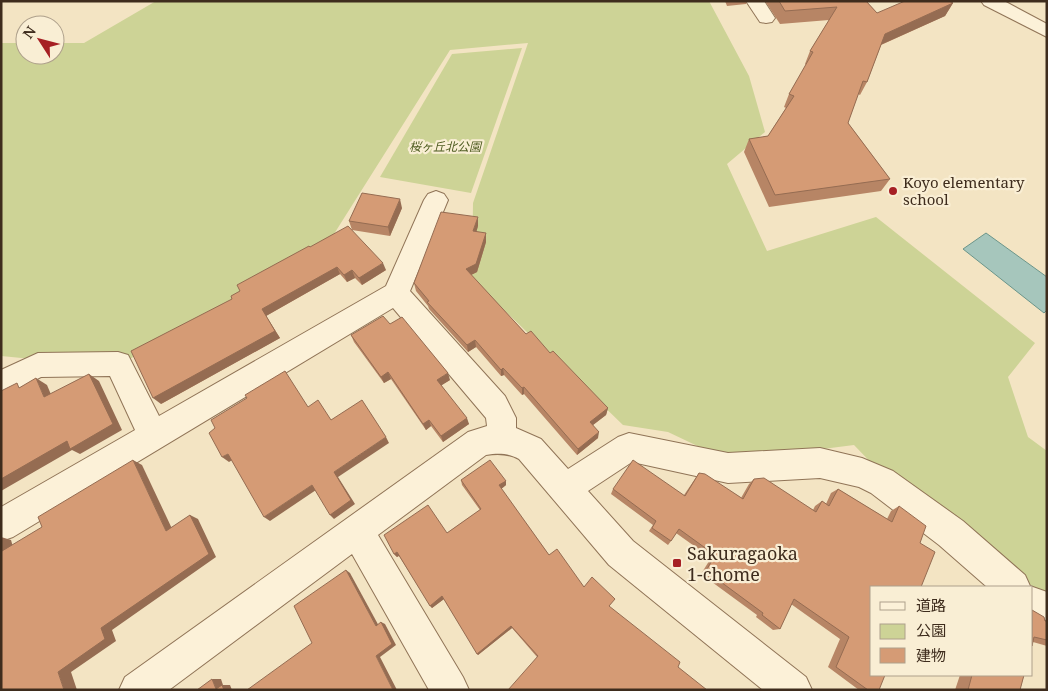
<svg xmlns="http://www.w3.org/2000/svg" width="1048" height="691" font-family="'Noto Serif','Noto Sans JP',serif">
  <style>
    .green { fill: #cdd396 }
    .water { fill: #a6c6bc; stroke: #6b958a }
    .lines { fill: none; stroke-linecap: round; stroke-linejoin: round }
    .minor-casing { stroke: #907457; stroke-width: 2 }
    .minor { fill: #fcf1d8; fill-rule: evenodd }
    .wall { fill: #b78565 }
    .shaded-wall { fill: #956c52 }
    .building { fill: #d59b75; stroke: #956c52 }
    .poi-dot { fill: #a62024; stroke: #f9eed4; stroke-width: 2 }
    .labels { text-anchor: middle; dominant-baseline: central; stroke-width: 4.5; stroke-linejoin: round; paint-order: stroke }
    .far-park-label { font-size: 12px; font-style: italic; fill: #4f5d21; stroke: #f9eed4 }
    .poi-label { font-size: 15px; fill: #3e2c1d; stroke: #f9eed4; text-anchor: start }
    .near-poi-label { font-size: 18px; fill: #3e2c1d; stroke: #f9eed4; text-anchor: start }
  </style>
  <rect width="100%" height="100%" fill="#f3e4c3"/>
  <g class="green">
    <path d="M156 1H709L749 76 765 132 727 164 767 251 876 217 1035 343 1008 377 1028 437 1047 451V593H1040L952 521 881 473 854 445 729 461 668 432 623 425 472 279 473 203 528 43 450 50 322 253 115 367 1 356V43H25V55H55V43H84Z"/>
    <path d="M522 48 471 193 380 177 452 54Z"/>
  </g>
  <path class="water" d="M986 233 1047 277V310L1044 313 963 249Z"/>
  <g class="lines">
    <g class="minor-casing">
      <g id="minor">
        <path d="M746 1H764L775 18 772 22 766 23 760 22Z"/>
        <path d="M981 1H1004L1047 24V37L984 5Z"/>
        <path d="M436 191 444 194 448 200 410 291 505 396 516 418V428L541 439 568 469 618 437 629 433 728 453 820 448 862 458 893 471 963 521 1025 575 1030 586 1047 592V627L1032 621V587H987L939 545 871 493 859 487 820 478 728 483 632 462 588 491 633 541 806 677 812 690H763L609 565 519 459C508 453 498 453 486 455L378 535 463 677 469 690H429L352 554 169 690H119L125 677 468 432 487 426 486 418 393 308 13 537 1 541V507L135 430 110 376 41 377 1 397V370L38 353 118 352 128 355 159 416 386 286 424 200 428 194Z"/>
      </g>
    </g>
    <use href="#minor" class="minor"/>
  </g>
  <g class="wall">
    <path d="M725 1H747L746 4 727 6Z"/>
    <path d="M765 1H866L877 13 953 3 945 16 881 45 867 82 860 95 858 94 848 123 890 179 881 191 769 207 744 152 749 139 768 136 786 108 784 107 789 94 806 65 805 64 810 51 829 20 780 24Z"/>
    <path d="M402 208 390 236 352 230 349 221Z"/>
    <path d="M478 226 476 232 486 242 477 272 471 275 526 334 550 353 608 408 606 415 593 425 598 438 577 455 524 394 522 395 504 375 501 376 476 347 468 352 429 309 428 306 416 291 414 283Z"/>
    <path d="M310 247 386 270 362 285 355 278 347 282 340 274 266 316 280 338 161 404 232 299Z"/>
    <path d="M351 335 450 380 441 385 469 424 443 442 431 426 426 430 391 379 384 383 354 342Z"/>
    <path d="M699 473 741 498 749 484 754 479 813 510 815 506 822 501 826 504 831 493 838 489 887 519 891 511 899 506 872 587 879 690H859L828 667 840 639 791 604 780 629 773 630 756 617 757 615 701 574 711 558 676 533 671 541 668 545 649 531 653 525 611 494 613 489 684 495Z"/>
    <path d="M461 480 506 481V485L501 489 549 555 584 587 537 657 512 628 478 655 444 599 432 608 399 556 397 557 394 554 447 533 480 510 462 485Z"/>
    <path d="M1032 610 1047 621V646L1033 642Z"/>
    <path d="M960 675H1024L1020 690H955Z"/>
  </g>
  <g class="shaded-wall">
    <path d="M953 3 945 16 878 46 885 34Z"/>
    <path d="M400 199 402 208 390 236 388 227Z"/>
    <path d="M478 217V226L474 240 473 231Z"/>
    <path d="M486 233V242L477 272 467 277 466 269Z"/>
    <path d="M383 263 386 270 362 285 359 278Z"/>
    <path d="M337 267 340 274 266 316 280 338 161 404 153 398 262 309Z"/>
    <path d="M352 270 355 278 347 282 344 275Z"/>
    <path d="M475 340 476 347 468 352 467 345Z"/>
    <path d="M503 368 504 375 501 376V370Z"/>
    <path d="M388 372 391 379 384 383 381 377Z"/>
    <path d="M448 373 450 380 439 387 437 380Z"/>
    <path d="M89 374 99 381 122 430 80 454 72 450 1 491V479Z"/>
    <path d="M36 378 47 385 55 404 44 397Z"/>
    <path d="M524 387V394L522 395V388Z"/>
    <path d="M608 408 606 415 589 428 590 422Z"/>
    <path d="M467 418 469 424 443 442 441 436Z"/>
    <path d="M429 420 431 426 426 430 423 424Z"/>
    <path d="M599 432 598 438 577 455 578 449Z"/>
    <path d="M386 437 389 443 338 477 355 504 334 519 330 515 334 472Z"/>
    <path d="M228 454 234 459 229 462 222 457Z"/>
    <path d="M133 460 142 465 175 535 166 531Z"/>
    <path d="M506 481V485L500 490 499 485Z"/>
    <path d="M312 485 316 490 270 521 264 517Z"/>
    <path d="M190 515 198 519 216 557 112 630 116 641 71 672 77 690H64L58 672 101 628Z"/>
    <path d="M1 537 11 540 15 554 2 551 1 548Z"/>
    <path d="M397 552 400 555 397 557 394 554Z"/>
    <path d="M346 570 350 573 380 628 376 626Z"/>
    <path d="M442 596 444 599 432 608 430 606Z"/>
    <path d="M381 622 385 624 396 645 380 657 397 690H393L376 656Z"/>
    <path d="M511 626 512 628 478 655 477 654Z"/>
    <path d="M212 679H221L223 685H230L232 690 216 689Z"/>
  </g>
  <g class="building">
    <path d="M779 1H866L877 13 905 1H949L953 3 885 34 867 82 863 81 848 123 890 179 775 195 749 139 768 136 794 96 789 94 813 52 810 51 837 7 785 11Z"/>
    <path d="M362 193 400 199 388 227 349 221Z"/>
    <path d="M441 212 478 217 473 231 486 233 476 264 466 269 526 334 531 331 550 353 553 351 608 408 590 422 599 432 578 449 524 387 522 388 503 368 501 370 475 340 467 345 427 302 429 301 414 283Z"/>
    <path d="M348 226 383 263 359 278 352 270 344 275 337 267 262 309 275 331 153 398 131 351 232 299 231 296 240 291 237 285 309 246 310 247Z"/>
    <path d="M383 316 390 324 402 317 448 373 437 380 467 418 441 436 429 420 423 424 388 372 381 377 351 335Z"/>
    <path d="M285 371 308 407 318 400 331 420 362 400 386 437 334 472 351 500 330 515 312 485 264 517 228 454 222 457 209 433 215 428 211 420 247 398 245 395Z"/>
    <path d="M89 374 113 424 70 449 67 441 1 479V391L17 383 19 388 36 378 44 397Z"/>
    <path d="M133 460 166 531 190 515 209 554 101 628 105 639 58 672 64 690H1V548L2 551 42 527 38 517Z"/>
    <path d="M490 460 506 481 499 485 549 555 557 549 584 587 592 577 615 599 609 606 680 662 678 667 707 690H508L538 656 511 626 477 654 442 596 430 606 397 552 394 554 384 535 428 505 447 533 481 509 461 480Z"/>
    <path d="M633 460 685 496 699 473 705 474 743 499 754 479 764 478 816 512 822 501 829 506 838 489 892 522 899 506 926 526 920 543 935 552 921 587H872V675H885L879 690H868L836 667 849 637 794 599 780 629 762 615 763 613 706 571 715 555 679 529 671 541 652 528 656 521 613 489Z"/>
    <path d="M346 570 376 626 381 622 392 644 376 656 393 690H247L312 643 294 606Z"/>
    <path d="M1032 610 1044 617 1045 621H1047V640L1034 637 1032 646Z"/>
    <path d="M972 675H1024L1020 690H968Z"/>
    <path d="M212 679 216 689 222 685 224 690H197Z"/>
  </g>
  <g class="poi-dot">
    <circle cx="893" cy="191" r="5"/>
    <rect x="672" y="558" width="10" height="10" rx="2.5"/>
  </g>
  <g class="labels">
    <g class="far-park-label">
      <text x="445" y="146">桜ヶ丘北公園</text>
    </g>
    <g class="poi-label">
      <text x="903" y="182">Koyo elementary<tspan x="903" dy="17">school</tspan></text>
    </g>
    <g class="near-poi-label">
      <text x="687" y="553">Sakuragaoka<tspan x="687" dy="21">1-chome</tspan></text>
    </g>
  </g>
  <rect width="1048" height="691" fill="none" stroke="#3e2c1d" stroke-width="5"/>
  <rect x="870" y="586" width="162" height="90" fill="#f9eed4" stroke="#aea08b"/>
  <rect x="880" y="602" width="25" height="8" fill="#fcf1d8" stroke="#aea08b"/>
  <text x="916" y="611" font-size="15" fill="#3e2c1d">道路</text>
  <rect x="880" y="624" width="25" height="15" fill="#cdd396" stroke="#aea08b"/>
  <text x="916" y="636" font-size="15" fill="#3e2c1d">公園</text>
  <rect x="880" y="648" width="25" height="15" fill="#d59b75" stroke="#aea08b"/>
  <text x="916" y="661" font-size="15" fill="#3e2c1d">建物</text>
  <g transform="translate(40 40) rotate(306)"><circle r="24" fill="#f9eed4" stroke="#aea08b"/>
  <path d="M0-4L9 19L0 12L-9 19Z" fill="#a62024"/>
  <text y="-8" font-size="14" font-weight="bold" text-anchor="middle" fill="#3e2c1d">N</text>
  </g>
</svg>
